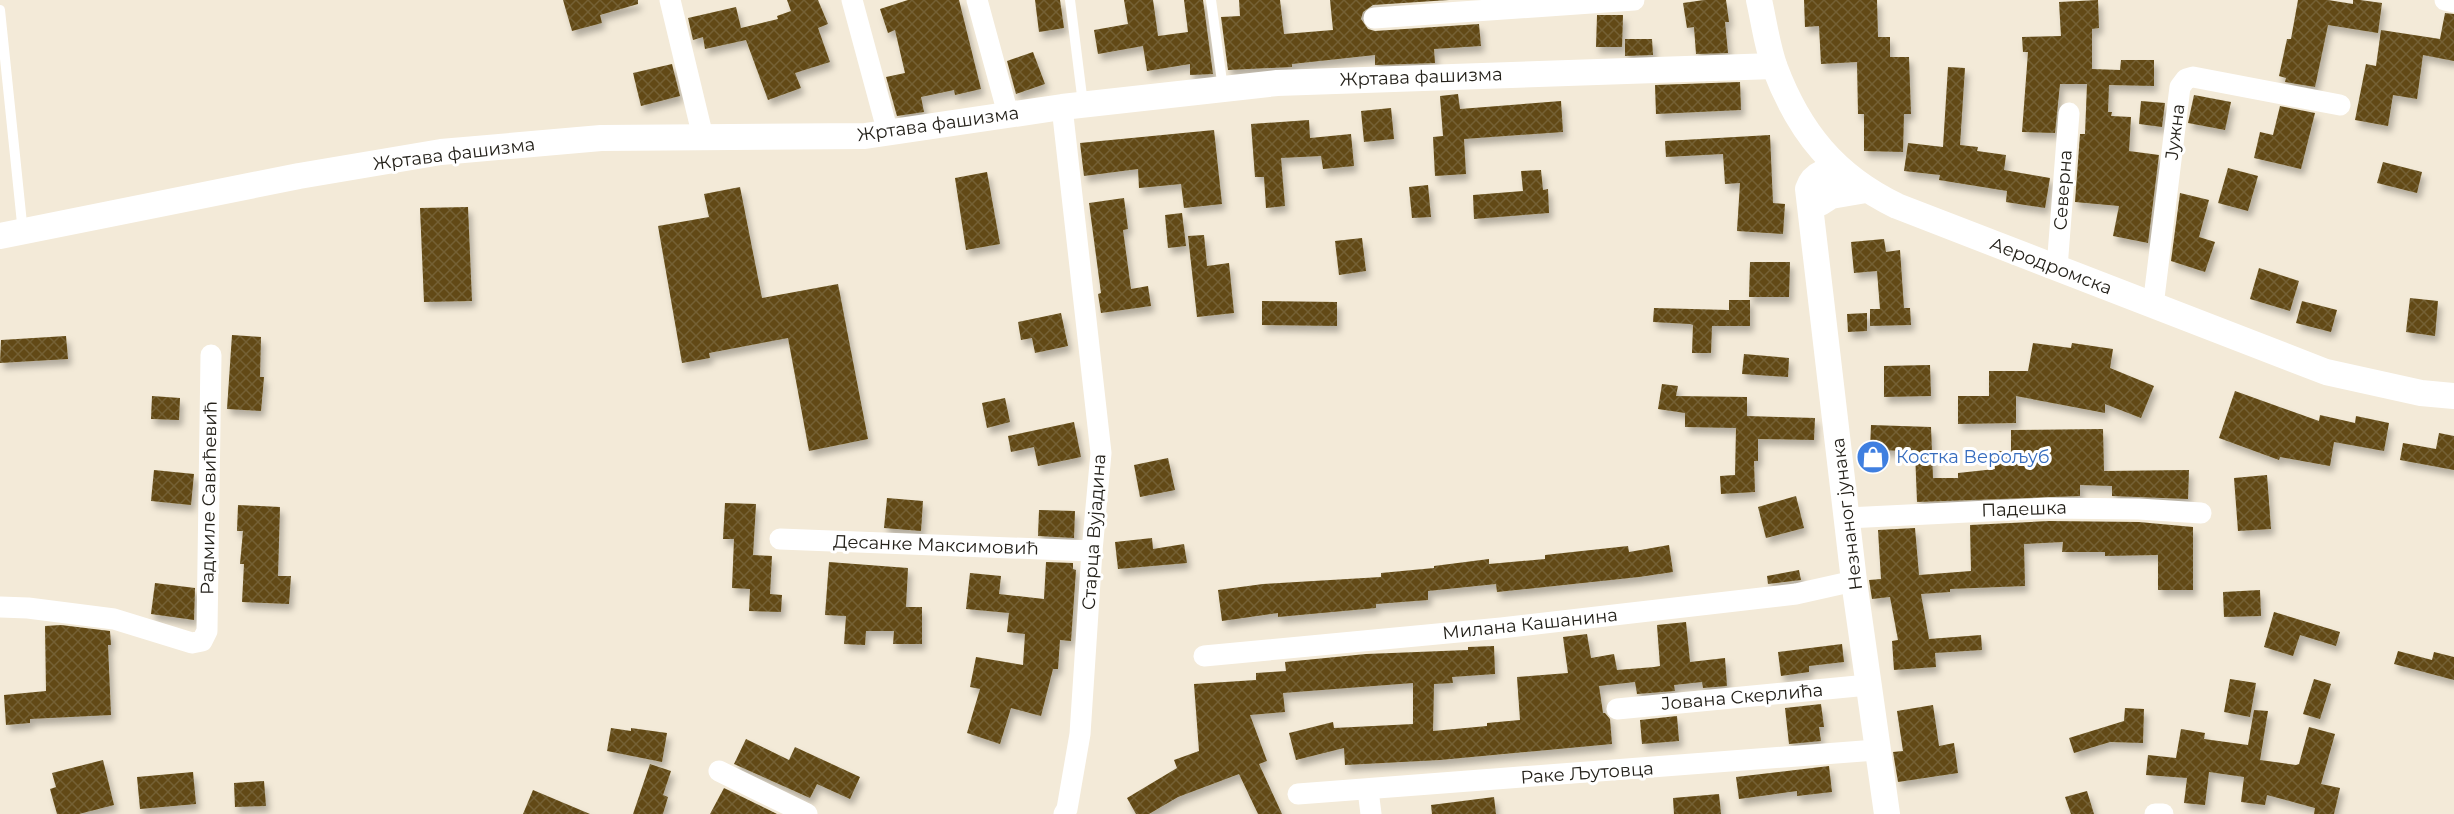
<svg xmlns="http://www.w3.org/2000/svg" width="2454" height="814" font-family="Montserrat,sans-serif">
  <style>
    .building { fill: url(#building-cross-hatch); filter: url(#shadow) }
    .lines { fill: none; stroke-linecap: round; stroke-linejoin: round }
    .service { stroke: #fff; stroke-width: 10 }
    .minor { stroke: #fff; stroke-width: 21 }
    .tertiary { stroke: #fff; stroke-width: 26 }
    .labels { text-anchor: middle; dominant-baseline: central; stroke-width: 6; stroke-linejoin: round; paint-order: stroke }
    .street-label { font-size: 18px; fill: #24211a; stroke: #fff }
    .shop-label { font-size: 18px; fill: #366cbe; stroke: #fff; text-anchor: start }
  </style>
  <defs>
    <pattern id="building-cross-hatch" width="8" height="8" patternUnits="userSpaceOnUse" patternTransform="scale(1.5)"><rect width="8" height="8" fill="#624a15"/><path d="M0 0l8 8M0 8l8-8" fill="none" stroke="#746136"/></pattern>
    <filter id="shadow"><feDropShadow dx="3.5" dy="6" stdDeviation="3" flood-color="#0004"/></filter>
  </defs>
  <rect width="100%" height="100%" fill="#f3ead8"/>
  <g class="building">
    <path d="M563 0H638V4L600 15 602 23 572 31Z"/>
    <path d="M787 0H818L828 24 818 28 830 62 795 73 801 88 768 100 746 40 705 49 703 37 693 40 688 18 736 7 741 28 778 19 777 16 791 11Z"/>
    <path d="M908 0H959L981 89 955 95 954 90 921 97 924 112 897 116 886 77 905 73 895 30 888 33 880 9Z"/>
    <path d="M1035 0H1060L1064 28 1039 32Z"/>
    <path d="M1124 0H1153L1158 36 1188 32 1184 0H1203L1213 74 1190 75V64L1147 71 1143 46 1098 54 1094 30 1128 24Z"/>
    <path d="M1239 0H1280L1284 34 1333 30 1330 0H1449L1373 5 1363 12 1361 19 1368 29 1375 31 1479 24 1481 46 1434 49 1435 63 1375 65V55L1292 64V67L1228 70 1221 17 1240 16Z"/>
    <path d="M1704 0H1726L1729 22H1725L1728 53 1696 54 1694 27 1687 28 1683 3Z"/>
    <path d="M1804 0H1877L1878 37H1890V57H1909L1911 114H1904L1903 152 1864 151V114H1858L1857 62 1821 64 1819 26 1805 27Z"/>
    <path d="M2098 0 2099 28 2092 29V69L2120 70 2121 60H2154V86L2109 85 2108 112H2112L2111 116 2131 117 2129 151 2159 155 2148 243 2113 236 2119 206 2075 202 2080 134H2085L2087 84H2060L2055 133 2022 132 2028 52H2023L2022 37 2061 36 2059 2Z"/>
    <path d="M2298 0H2328L2353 4V0H2360L2382 3 2378 33 2328 25 2315 87 2285 82 2286 78 2279 76 2287 39H2291Z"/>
    <path d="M2445 13 2454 14V61L2423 55 2417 99 2393 95 2388 126 2355 120 2366 64 2376 66 2381 30 2440 39Z"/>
    <path d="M1597 15H1623L1622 47H1596Z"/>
    <path d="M1625 39H1652L1653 55 1625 56Z"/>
    <path d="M1033 52 1045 84 1016 94 1007 61Z"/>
    <path d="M672 64 680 96 641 106 633 73Z"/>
    <path d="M1948 67 1965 68 1960 145 1978 147 1977 151 2006 155 2004 170 2050 178 2045 208 2006 202 2007 191 1939 180 1940 175 1904 171 1908 143 1943 147Z"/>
    <path d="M1740 82 1741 110 1656 114 1655 85Z"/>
    <path d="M1458 94 1460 109 1561 101 1563 132 1464 139 1466 174 1435 176 1433 137 1443 136 1440 96Z"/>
    <path d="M2194 95 2231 102 2225 130 2188 123Z"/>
    <path d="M2141 101 2165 103 2162 127 2139 124Z"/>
    <path d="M2280 106 2315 113 2301 169 2254 158 2260 132 2273 135Z"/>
    <path d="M1391 108 1394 139 1364 142 1361 111Z"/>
    <path d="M1309 120 1310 138 1351 134 1354 166 1323 169 1321 156 1281 158 1285 206 1266 208 1264 177H1255L1251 124Z"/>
    <path d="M1214 130 1222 204 1184 208 1181 184 1139 188 1138 169 1084 176 1080 143Z"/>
    <path d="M1770 135 1773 203 1785 204 1783 234 1737 231 1740 183 1725 184 1723 154 1666 157 1665 141Z"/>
    <path d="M2383 162 2422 172 2417 193 2377 183Z"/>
    <path d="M2228 168 2258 176 2248 211 2218 203Z"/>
    <path d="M1541 170 1543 190 1548 189 1549 213 1474 219 1473 195 1523 191 1521 171Z"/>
    <path d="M987 172 1000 244 966 250 955 178Z"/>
    <path d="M1428 185 1431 217 1412 218 1409 187Z"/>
    <path d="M740 187 762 298 838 284 868 439 809 451 788 338 709 353 710 358 682 363 658 226 709 217 704 194Z"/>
    <path d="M2180 193 2209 200 2199 237 2215 242 2205 272 2171 261Z"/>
    <path d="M1124 198 1128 229 1123 230 1131 289 1148 286 1151 306 1101 313 1098 294 1101 293 1089 203Z"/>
    <path d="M468 207 472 301 424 302 420 208Z"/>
    <path d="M1182 213 1186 246 1168 248 1165 215Z"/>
    <path d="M1204 235 1207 266 1229 263 1234 313 1197 317 1188 236Z"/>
    <path d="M1362 238 1366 271 1339 275 1335 241Z"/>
    <path d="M1884 239 1886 252 1900 250 1904 308H1910L1911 325 1870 326V309H1880L1877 271 1854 273 1851 242Z"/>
    <path d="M1750 262H1790L1789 297H1749Z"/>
    <path d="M2259 268 2299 281 2290 311 2250 299Z"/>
    <path d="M2410 298 2438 301 2435 336 2406 332Z"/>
    <path d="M1729 300H1750V326H1712L1711 353H1692L1693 325 1690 324 1653 322 1654 308 1729 310Z"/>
    <path d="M1262 301 1337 302V326L1262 325Z"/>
    <path d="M2302 301 2337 310 2331 332 2296 323Z"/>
    <path d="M1061 313 1068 346 1035 353 1032 338 1021 340 1018 322Z"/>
    <path d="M1867 313V331L1848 332 1847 314Z"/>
    <path d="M232 335 261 337 260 377H264L261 411 227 409Z"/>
    <path d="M66 336 68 359 0 363 1 340Z"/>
    <path d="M2033 343 2071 348 2072 343 2113 349 2110 368 2154 386 2141 418 2105 404V413L2016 396V423L1958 424V396H1989V371H2028Z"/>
    <path d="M1744 354 1789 358 1788 377 1742 374Z"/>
    <path d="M1930 365 1931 396 1884 397V366Z"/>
    <path d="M1662 384 1678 386 1676 396 1747 397V416L1815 418 1814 440 1758 439V461H1754L1755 492 1721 494 1720 476 1735 475 1736 428 1685 427V413L1658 409Z"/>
    <path d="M2235 391 2319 421 2320 415 2355 423 2356 416 2389 423 2384 451 2334 442 2330 466 2280 457 2279 460 2219 438Z"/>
    <path d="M152 396 180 398 179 420 151 419Z"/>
    <path d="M1005 398 1010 422 987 428 982 403Z"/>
    <path d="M1074 422 1081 457 1038 466 1034 447 1011 452 1008 436Z"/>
    <path d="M1871 425 1931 427 1933 478H1958V473L1995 469 1994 451H2011V430L2103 429 2104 471 2189 470 2188 499 2112 496V486L2080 485V496L1917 502 1915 451 1870 450Z"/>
    <path d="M2439 433 2454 436V470L2400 460 2403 443 2436 449Z"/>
    <path d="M1168 458 1175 490 1140 497 1134 465Z"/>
    <path d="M154 470 194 474 191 505 151 501Z"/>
    <path d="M2267 475 2271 529 2238 531 2234 478Z"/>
    <path d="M1796 496 1804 528 1766 538 1758 507Z"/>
    <path d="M887 498 923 501 921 531 884 528Z"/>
    <path d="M725 503 756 504 753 555 772 556 770 594 782 595 781 612 749 611 750 589 732 588 734 539H723Z"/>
    <path d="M238 505 280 507 278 576H291L289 604 242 602 244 564H240L243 531H237Z"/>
    <path d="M1039 510 1075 511 1074 538 1038 536Z"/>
    <path d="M2049 521 2139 522 2193 527V590H2158V555L2105 556V552H2062L2063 542 2024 544 2025 586 1950 589V592L1921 594 1929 639 1981 635 1982 650 1935 653 1936 667 1894 670 1892 641 1898 640 1890 597 1872 599 1869 580 1881 579 1878 530 1915 528 1919 575 1971 571 1970 525Z"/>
    <path d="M1152 538 1153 549 1184 544 1187 563 1118 569 1115 542Z"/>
    <path d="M1669 545 1673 572 1639 577 1497 592 1496 584 1428 591V600L1376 604V608L1278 617V613L1222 621 1218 590 1263 584 1381 577V573L1434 568V566L1489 559V564L1545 559V555L1628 546 1629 552Z"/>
    <path d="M829 562 908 568 906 607H922V644H893L894 631H866L865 645 844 644 846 616 825 615Z"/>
    <path d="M1046 562 1073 563V569L1076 570 1071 641 1060 640 1058 669H1053L1041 716 1011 708 1000 744 967 733 980 689 970 687 976 657 1023 665 1025 634 1007 632 1009 613 966 609 970 573 1001 576 999 594 1044 599Z"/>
    <path d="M1799 570 1801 580 1768 584 1767 576Z"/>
    <path d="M155 583 195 588 194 620 151 614Z"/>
    <path d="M2260 590 2261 616 2224 617 2223 592Z"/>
    <path d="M2274 612 2340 632 2336 646 2300 635 2293 656 2264 647Z"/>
    <path d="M1686 622 1690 662 1725 658 1727 686 1703 688 1702 682 1674 685 1675 691 1637 694 1635 682 1599 686 1603 713H1605L1610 719 1612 744 1440 760 1345 765 1344 748 1296 760 1289 733 1333 722 1334 728 1413 724V683L1283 693 1285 712 1250 715 1267 761 1259 764 1282 814H1258L1239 774 1178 797 1149 814H1136L1127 798 1177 768 1174 760 1199 751 1194 684 1256 680V673L1286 671 1285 662 1366 654 1468 650V647L1494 646 1495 674 1452 677 1453 683 1434 684 1433 731 1487 726V723L1520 720 1517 677 1568 673 1563 637 1587 634 1591 658 1614 654 1617 670 1654 667 1660 666 1657 625Z"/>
    <path d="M61 625 110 631 111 645H108L111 715 30 719V723L6 725 4 695 46 691 45 626Z"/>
    <path d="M1842 644 1844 662 1809 666V672L1781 676 1778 652Z"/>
    <path d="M2398 651 2432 660 2434 652 2454 657V680L2394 664Z"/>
    <path d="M2230 679 2256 683 2250 717 2224 712Z"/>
    <path d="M2314 679 2331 684 2320 719 2303 714Z"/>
    <path d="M1821 704 1824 727H1819L1821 741 1789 744 1785 708Z"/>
    <path d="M1933 705 1939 746 1954 743 1958 773 1898 782 1893 752 1903 751 1897 711Z"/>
    <path d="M2125 708 2144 709 2143 743 2110 742 2074 753 2069 738 2124 721Z"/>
    <path d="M2254 710 2268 711 2260 760 2296 765 2299 764 2309 727 2335 734 2321 784 2340 788 2334 814H2314L2315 808 2267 795 2265 805 2241 802 2244 777 2209 772 2205 805 2184 803 2187 778 2146 775 2148 755 2176 758 2181 729 2205 733 2204 739 2248 745Z"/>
    <path d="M1677 716 1679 741 1642 744 1640 720Z"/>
    <path d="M611 728 631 731V728L667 733 662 762 607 751Z"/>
    <path d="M746 739 789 760 795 747 860 777 850 799 817 784 810 798 734 764Z"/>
    <path d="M103 760 114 805 79 814H57L50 789 56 787 52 773Z"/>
    <path d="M650 764 671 771 663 795 668 797 663 814H633Z"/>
    <path d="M1829 766 1832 792 1797 796V791L1739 799 1736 777Z"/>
    <path d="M193 772 196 804 140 809 137 777Z"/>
    <path d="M264 781 266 806 235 807 234 783Z"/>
    <path d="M724 788 767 809 777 814H710Z"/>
    <path d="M533 790 590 814H523Z"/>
    <path d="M2087 791 2094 814H2071L2065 797Z"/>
    <path d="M1719 794 1721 814H1674L1673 798Z"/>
    <path d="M1494 797 1496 814H1432L1431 805Z"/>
  </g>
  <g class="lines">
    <g class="service">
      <path d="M1070 0 1083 104"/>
      <path d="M1211 0 1223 89"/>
      <path d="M0 10 23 233"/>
    </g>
    <g class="minor">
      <path d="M670 0 703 137"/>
      <path d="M852 0 888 133"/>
      <path d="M977 0 1008 114"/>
      <path d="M2445 0 2454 2"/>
      <path d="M1374 18 1634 0"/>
      <path d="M1062 107 1101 453 1092 551 1080 734 1067 809 1064 814"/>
      <path d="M2057 268 2069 113"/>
      <path d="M2153 306 2180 87 2186 79 2193 77 2340 105"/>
      <path d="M1847 518 2049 508 2139 509 2201 513"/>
      <path d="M780 539 1092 551"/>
      <path d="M0 607 28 608 114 619 192 643 202 641 207 631 211 355"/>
      <path d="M1204 656 1501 628 1796 594 1854 581"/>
      <path d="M1617 709 1868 685"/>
      <path d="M719 771 807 814"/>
      <path d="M1368 790 1371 814"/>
      <path d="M1298 794 1876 750"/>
      <path d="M2155 814H2163"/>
    </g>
    <g class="tertiary">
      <path d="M1759 0C1764 22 1767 46 1775 68 1799 132 1835 176 1897 206L2326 372 2421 393 2454 396"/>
      <path d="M1843 172C1827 169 1813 173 1808 189L1854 581 1887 814"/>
      <path d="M1820 203 1831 196 1866 190"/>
      <path d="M0 236 299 176 441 152 601 138 865 136 1062 107 1277 83 1774 66"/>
    </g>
  </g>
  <defs>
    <g id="shop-disc" transform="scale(1.725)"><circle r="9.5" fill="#3f7fe0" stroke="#fff"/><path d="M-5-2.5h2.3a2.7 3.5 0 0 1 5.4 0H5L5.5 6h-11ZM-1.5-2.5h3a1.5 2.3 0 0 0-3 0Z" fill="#fff"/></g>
  </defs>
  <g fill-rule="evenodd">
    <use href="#shop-disc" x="1873" y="457"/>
  </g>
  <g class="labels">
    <g class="street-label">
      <text transform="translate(1421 77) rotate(-2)">Жртава фашизма</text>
      <text transform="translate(938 124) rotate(-8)">Жртава фашизма</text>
      <text transform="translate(2175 132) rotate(-83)">Јужна</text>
      <text transform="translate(454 154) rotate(-7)">Жртава фашизма</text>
      <text transform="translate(2063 190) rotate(-86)">Северна</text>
      <text transform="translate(2051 266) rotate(21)">Аеродромска</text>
      <text transform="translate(209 498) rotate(-89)">Радмиле Савићевић</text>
      <text transform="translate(2024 509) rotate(-2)">Падешка</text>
      <text transform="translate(1847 514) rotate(-97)">Незнаног јунака</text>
      <text transform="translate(1094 532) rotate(-86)">Старца Вујадина</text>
      <text transform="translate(936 545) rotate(2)">Десанке Максимовић</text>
      <text transform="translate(1530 624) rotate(-6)">Милана Кашанина</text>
      <text transform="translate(1742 697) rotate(-5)">Јована Скерлића</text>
      <text transform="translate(1587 773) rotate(-4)">Раке Љутовца</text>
    </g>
    <g class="shop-label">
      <text x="1896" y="457">Костка Верољуб</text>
    </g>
  </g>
</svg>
